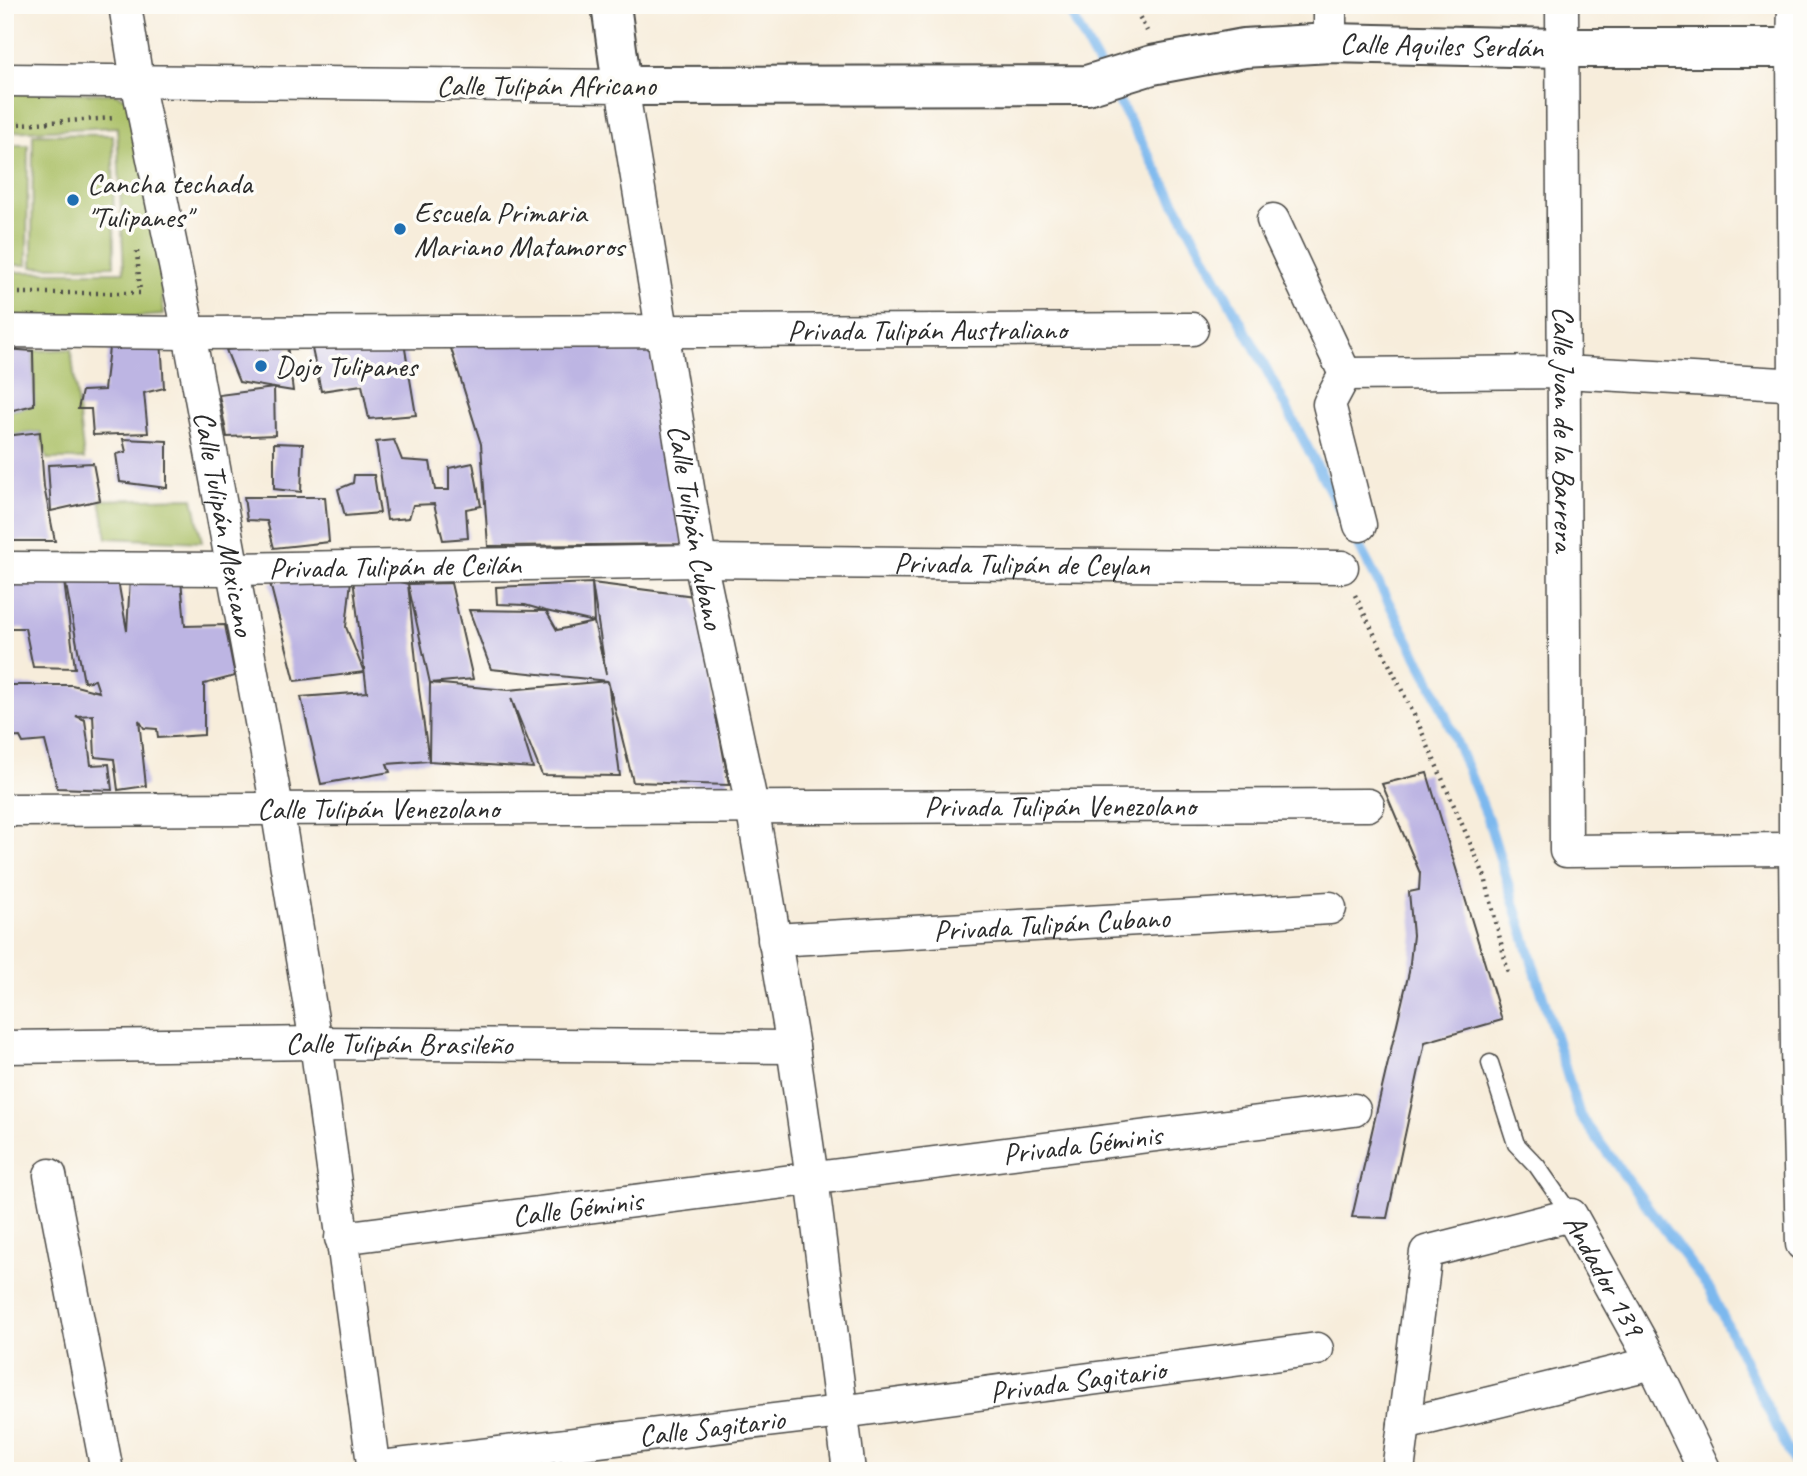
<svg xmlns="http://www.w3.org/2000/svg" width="1807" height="1476" font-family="Caveat,sans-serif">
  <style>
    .green { fill: #a7bd61; stroke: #697446; stroke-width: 2 }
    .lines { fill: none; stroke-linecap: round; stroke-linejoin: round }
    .stream { stroke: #7bb8ee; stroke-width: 10 }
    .building { fill: #bdb5e3; fill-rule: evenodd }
    .service-casing { stroke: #4a4845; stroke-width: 19 }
    .minor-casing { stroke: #4a4845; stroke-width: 35 }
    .tertiary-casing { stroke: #4a4845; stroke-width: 42 }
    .path { stroke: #4a4845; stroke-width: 4.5; stroke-dasharray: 2 5; stroke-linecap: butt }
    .service { stroke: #fff; stroke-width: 16 }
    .minor { stroke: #fff; stroke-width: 32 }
    .tertiary { stroke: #fff; stroke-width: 38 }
    .poi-dot { fill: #1f6fb2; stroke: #fdfcf7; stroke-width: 2.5 }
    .labels { text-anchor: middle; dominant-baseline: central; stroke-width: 7; stroke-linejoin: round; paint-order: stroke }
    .street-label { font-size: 30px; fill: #2b2b2b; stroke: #fdfcf7 }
    .poi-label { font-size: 30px; fill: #2b2b2b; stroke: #fdfcf7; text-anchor: start }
  </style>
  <rect width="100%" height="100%" fill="#fdfcf7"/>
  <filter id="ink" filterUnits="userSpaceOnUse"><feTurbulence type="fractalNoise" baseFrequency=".0143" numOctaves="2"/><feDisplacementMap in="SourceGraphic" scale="14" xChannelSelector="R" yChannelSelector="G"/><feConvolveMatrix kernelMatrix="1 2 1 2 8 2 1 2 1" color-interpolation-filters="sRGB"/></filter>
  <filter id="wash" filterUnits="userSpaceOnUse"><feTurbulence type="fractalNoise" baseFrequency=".00686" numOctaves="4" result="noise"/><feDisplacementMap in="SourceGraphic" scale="28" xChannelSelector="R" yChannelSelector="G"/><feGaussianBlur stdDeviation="1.57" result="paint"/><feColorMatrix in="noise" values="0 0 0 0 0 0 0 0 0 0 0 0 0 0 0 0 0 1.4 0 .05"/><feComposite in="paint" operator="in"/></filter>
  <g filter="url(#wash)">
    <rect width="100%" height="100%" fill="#f7eddb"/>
    <g class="green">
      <path d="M5 91 116 94 131 101 161 269 163 315 61 323 5 319V272H124L117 127 5 132Z"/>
      <path d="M33 134 113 135 114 266 32 267Z"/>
      <path d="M5 145H28L27 265H5Z"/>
      <path d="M71 349 84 459H47L40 432 5 436V412L34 405 33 351Z"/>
      <path d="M193 498 202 542 107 538 100 500Z"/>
    </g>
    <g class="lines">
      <g class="stream">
        <path d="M1066 5 1102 71"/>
        <path d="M1111 87 1260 357 1435 691 1487 816 1580 1116 1710 1290 1798 1471"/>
      </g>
    </g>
    <g id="blocks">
      <g class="building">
        <path d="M118 339H161L164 388 144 393 148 433 93 435 91 409H78L82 391 104 390 109 348 119 349Z"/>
        <path d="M449 342 657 345 684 544 488 546 481 444Z"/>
        <path d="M404 343 416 415 369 419 362 385 321 391 311 344Z"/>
        <path d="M287 345 293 391 274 388 275 435 227 437 219 395 274 388 239 382 226 350Z"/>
        <path d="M5 349 33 351 34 405 5 412Z"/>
        <path d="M40 432 44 487 55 541H7L5 526V436Z"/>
        <path d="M123 439 167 441V488L120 482 116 454 126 452Z"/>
        <path d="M394 440 402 460 430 462 435 490H449V468L473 463 481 506 466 509 468 538 443 540 434 504 413 505 409 518 387 520 376 442Z"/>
        <path d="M274 443 303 444 301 492 274 489Z"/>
        <path d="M93 463 100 500 51 511 48 465Z"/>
        <path d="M354 475H374L380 513 345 516 338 489 353 483Z"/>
        <path d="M244 497H325L329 542 274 548 267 521 247 520Z"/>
        <path d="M352 571 346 627 364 672 295 681 270 583Z"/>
        <path d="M352 571 408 584 451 583 473 679 430 683 508 690 608 681 491 669 469 610 546 611 525 605 497 604 496 587 592 583 594 622 606 674 592 583 694 596 729 785 633 782 608 681 620 776 542 775 511 698 533 768 429 761 387 764 390 772 321 784 301 697 367 692ZM408 584 430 683 429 761 419 690ZM546 611 594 622 557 630Z"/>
        <path d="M64 574 117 575 127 631 130 579H181L185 626 225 625 235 676 204 684V735L158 738 157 729 144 728 139 720 146 786 118 790 114 759 95 757 93 715 76 716 85 720 91 765 109 764 112 790 57 788 45 741 23 743 20 737 5 738V685H72L99 692 95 680 84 682Z"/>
        <path d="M64 581 75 668 33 667 25 628H5V582Z"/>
        <path d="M1427 773 1502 1020 1425 1042 1387 1218 1352 1217 1409 972 1413 935 1409 892 1419 890 1420 873 1382 784Z"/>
      </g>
    </g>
  </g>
  <g filter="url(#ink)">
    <use href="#blocks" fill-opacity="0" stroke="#4a4845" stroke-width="2"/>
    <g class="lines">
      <g class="service-casing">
        <path id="service" d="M1490 1063 1516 1144 1537 1166 1571 1215"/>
      </g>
      <g class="minor-casing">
        <g id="minor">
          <path id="s1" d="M125 5 137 81 189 333 277 808 316 1043 374 1471"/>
          <path id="s2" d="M1562 5 1566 851 1802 849"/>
          <path d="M1794 5 1793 48 1795 385V849L1797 1048 1802 1244"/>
          <path d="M1330 43V5"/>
          <path id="s3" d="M5 80 622 86 700 561 752 806 793 1047 812 1178 849 1471"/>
          <path d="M1273 220 1345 374"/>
          <path id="s4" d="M5 331 189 333 1192 329"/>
          <path d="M1345 374 1564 372 1802 385"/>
          <path d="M1345 374 1329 404 1360 525"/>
          <path id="s5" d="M5 568 232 569 700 561 1342 567"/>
          <path id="s6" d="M5 810 1368 805"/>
          <path id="s7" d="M774 940 1330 908"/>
          <path id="s8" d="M5 1047 316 1043 793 1047"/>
          <path d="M50 1175 107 1471"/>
          <path id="s9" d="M341 1238 1354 1110"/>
          <path d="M1404 1424 1653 1363"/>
          <path id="s10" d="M373 1468 841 1412 1317 1349"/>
          <path id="s11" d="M1398 1471 1426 1252 1571 1215 1653 1363 1705 1471"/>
        </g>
      </g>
      <g class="tertiary-casing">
        <g id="tertiary">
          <path id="s12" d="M611 5 622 86 1087 85 1152 65 1244 48 1330 43 1561 48H1802"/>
        </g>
      </g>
      <g class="path">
        <path d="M1133 5 1147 31"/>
        <path d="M5 125 114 118"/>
        <path d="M5 293H140L137 251"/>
        <path d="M1355 595 1418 723 1485 877 1508 972"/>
      </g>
      <use href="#service" class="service"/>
      <use href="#minor" class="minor"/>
      <use href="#tertiary" class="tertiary"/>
    </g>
  </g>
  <g class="poi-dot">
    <circle cx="73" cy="200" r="7"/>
    <circle cx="400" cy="229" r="7"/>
    <circle cx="261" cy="366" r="7"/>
  </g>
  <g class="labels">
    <g class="street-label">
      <text stroke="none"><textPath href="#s12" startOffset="906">Calle Aquiles Serdán</textPath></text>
      <text x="546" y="85">Calle Tulipán Africano</text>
      <text stroke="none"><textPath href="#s4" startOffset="922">Privada Tulipán Australiano</textPath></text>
      <text stroke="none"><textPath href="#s2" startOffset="424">Calle Juan de la Barrera</textPath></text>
      <text stroke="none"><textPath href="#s1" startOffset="528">Calle Tulipán Mexicano</textPath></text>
      <text stroke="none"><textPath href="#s3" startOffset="1064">Calle Tulipán Cubano</textPath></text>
      <text stroke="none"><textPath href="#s5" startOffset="1017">Privada Tulipán de Ceylan</textPath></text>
      <text stroke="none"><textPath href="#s5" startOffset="390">Privada Tulipán de Ceilán</textPath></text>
      <text stroke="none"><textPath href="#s6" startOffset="1055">Privada Tulipán Venezolano</textPath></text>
      <text stroke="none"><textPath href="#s6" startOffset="373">Calle Tulipán Venezolano</textPath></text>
      <text stroke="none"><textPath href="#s7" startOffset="278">Privada Tulipán Cubano</textPath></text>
      <text stroke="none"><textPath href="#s8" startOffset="394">Calle Tulipán Brasileño</textPath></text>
      <text stroke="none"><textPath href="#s9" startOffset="747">Privada Géminis</textPath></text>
      <text stroke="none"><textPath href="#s9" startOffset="238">Calle Géminis</textPath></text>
      <text stroke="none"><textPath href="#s11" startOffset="439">Andador 139</textPath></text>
      <text stroke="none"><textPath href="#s10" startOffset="710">Privada Sagitario</textPath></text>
      <text stroke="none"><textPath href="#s10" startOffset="341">Calle Sagitario</textPath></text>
    </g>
    <g class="poi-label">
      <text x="87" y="183">Cancha techada<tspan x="87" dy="34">"Tulipanes"</tspan></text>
      <text x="414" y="212">Escuela Primaria<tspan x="414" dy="34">Mariano Matamoros</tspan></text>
      <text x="275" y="366">Dojo Tulipanes</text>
    </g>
  </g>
  <rect width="1807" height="1476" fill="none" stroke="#fdfcf7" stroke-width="28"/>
</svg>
